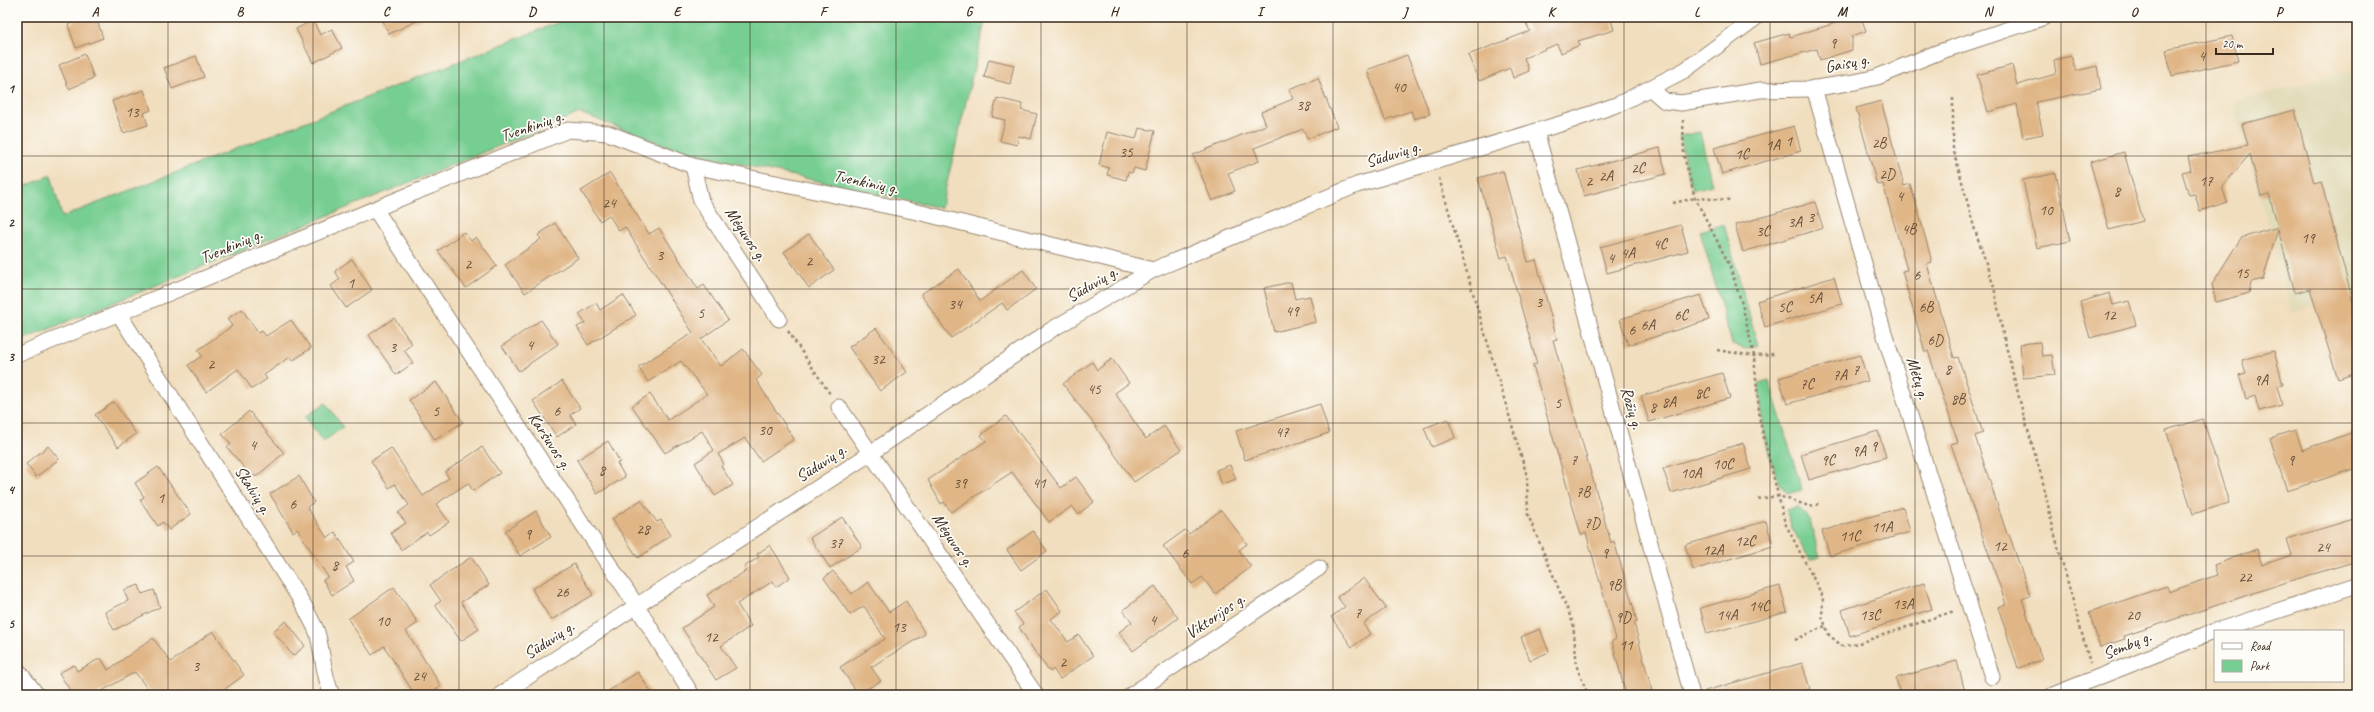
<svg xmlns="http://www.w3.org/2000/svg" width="2374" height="712" font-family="Caveat,sans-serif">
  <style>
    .built { fill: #e2dcba }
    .green { fill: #77ce92; stroke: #597c58 }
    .building { fill: #e0b686 }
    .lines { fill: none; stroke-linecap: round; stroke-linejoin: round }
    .minor-casing { stroke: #96846e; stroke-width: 17 }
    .path { stroke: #96846e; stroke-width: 2.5; stroke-dasharray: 3 3; stroke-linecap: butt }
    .minor { stroke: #fff; stroke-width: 15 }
    .grid { fill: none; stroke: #3b2a1e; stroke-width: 1; stroke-opacity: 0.55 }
    .labels { text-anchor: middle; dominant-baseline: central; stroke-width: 3.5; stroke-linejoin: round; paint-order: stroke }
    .number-label { font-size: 15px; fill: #644d38 }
    .street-label { font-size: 17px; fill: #3b2a1e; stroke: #fdfcf7 }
    .neatline { fill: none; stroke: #3b2a1e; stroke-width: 1.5 }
    .grid-label { font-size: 13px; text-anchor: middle; font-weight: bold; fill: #3b2a1e }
  </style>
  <rect width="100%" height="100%" fill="#fdfcf7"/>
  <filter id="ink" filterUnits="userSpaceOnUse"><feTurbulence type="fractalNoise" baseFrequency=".025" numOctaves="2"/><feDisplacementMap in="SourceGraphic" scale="8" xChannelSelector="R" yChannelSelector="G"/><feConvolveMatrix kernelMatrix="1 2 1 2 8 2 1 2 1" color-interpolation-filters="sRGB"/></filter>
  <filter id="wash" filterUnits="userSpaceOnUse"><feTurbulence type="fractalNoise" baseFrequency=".012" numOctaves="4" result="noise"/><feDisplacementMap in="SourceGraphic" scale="16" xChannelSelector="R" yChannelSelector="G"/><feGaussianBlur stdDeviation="0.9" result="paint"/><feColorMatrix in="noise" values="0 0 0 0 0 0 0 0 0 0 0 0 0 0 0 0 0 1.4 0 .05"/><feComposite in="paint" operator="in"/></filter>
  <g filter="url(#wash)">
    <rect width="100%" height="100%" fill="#f1debe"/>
    <path class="built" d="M2357 70V293L2292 313 2233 102Z"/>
    <g class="green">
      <path d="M572 17H986L941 208 717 159 667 146 580 113 17 342V190L51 175 62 217Z"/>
      <path d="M1700 132 1712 185 1692 190 1679 136Z"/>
      <path d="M1724 224 1758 346 1745 349 1732 344 1700 231Z"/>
      <path d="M1769 380 1802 490 1788 494C1767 474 1761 412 1759 383Z"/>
      <path d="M326 403 343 427 323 442 305 417Z"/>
      <path d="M1798 506 1810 521 1820 557 1810 560 1792 528 1786 510Z"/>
    </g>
    <g id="blocks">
      <g class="building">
        <path d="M73 17H96L103 38 76 48 68 25 75 22Z"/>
        <path d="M381 17H425L389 34Z"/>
        <path d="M1539 17H1610L1614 30 1578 41 1580 45 1561 53 1557 44 1524 58 1529 71 1513 78 1510 68 1479 81 1468 55 1530 31 1526 23Z"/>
        <path d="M1837 17H1861L1866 31 1852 36V50L1820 60 1817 49 1760 64 1754 43 1789 33 1790 37 1836 23Z"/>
        <path d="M313 20 320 35 332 29 342 48 313 63 296 29Z"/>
        <path d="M2232 36 2238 61 2172 76 2166 50Z"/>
        <path d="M85 54 94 78 69 89 59 65Z"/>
        <path d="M1407 55 1430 114 1414 119 1411 111 1385 120 1367 70Z"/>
        <path d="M196 56 204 77 172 89 164 68Z"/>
        <path d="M2071 56 2076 71 2097 66 2101 89 2036 102 2043 134 2023 138 2017 104 1988 112 1977 75 2012 65 2017 85 2056 74 2054 60Z"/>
        <path d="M989 59 1014 65 1010 84 984 77Z"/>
        <path d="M1318 78 1337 127 1307 139 1303 129 1254 148 1259 161 1228 173 1235 191 1212 201 1193 155 1266 125 1261 112 1293 99 1289 89Z"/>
        <path d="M144 90 151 110 144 113 148 125 123 133 112 101Z"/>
        <path d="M997 98 1022 104 1021 110 1037 114 1031 139 1019 136 1017 145 1000 141 1005 120 992 117Z"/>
        <path d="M1881 101 1904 186 1910 184 1917 207 1932 262 1927 264 1954 358 1958 357 1983 433 1975 436 2007 534H2009L2030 596 2022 599 2042 660 2018 668 1998 607 2006 604 1951 444 1958 442 1928 351 1925 352 1902 271 1907 270 1883 184 1877 185 1856 108Z"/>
        <path d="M2295 110 2314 183 2321 181 2353 302 2357 301V373L2338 379 2310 289 2295 293 2278 229 2263 279 2251 282 2249 293 2216 302 2212 284 2241 238 2278 227 2269 194 2261 196 2250 154 2222 187 2227 202 2200 211 2195 194 2189 195 2182 172 2191 170 2188 157 2248 145 2242 124Z"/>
        <path d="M1794 126 1801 151 1722 174 1714 148Z"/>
        <path d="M1139 128 1155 131 1145 171 1134 168 1132 173 1128 172 1126 180 1107 175 1109 168 1099 165 1107 132 1136 139Z"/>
        <path d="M1660 148 1666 174 1584 196 1578 170Z"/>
        <path d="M2124 152 2143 221 2109 230 2090 162Z"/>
        <path d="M1503 171 1528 262 1536 260 1557 339 1553 340 1611 543 1614 541 1633 606 1637 622 1634 623 1653 695H1626L1612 641 1616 639 1586 533 1581 535 1555 445 1533 365 1537 364 1507 256 1501 258 1478 178Z"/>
        <path d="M610 173 649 234 659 228 698 289 704 285 728 320 701 339 721 366 743 349 762 375 756 380 794 439 761 461 745 438 718 454 724 464 721 466 733 485 715 496 695 463 714 450 702 431 665 453 632 406 650 394 668 420 707 394 681 361 648 382 638 367 693 333 625 227 619 231 609 215 600 221 581 191Z"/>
        <path d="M2056 173 2070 241 2037 248 2023 180Z"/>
        <path d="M1815 202 1823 228 1743 252 1735 225Z"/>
        <path d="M555 223 578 258 525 293 505 265 541 239 538 235Z"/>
        <path d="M1681 225 1688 251 1607 273 1600 247Z"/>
        <path d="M464 232 471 241 476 237 497 266 466 288 438 251Z"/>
        <path d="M809 234 834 270 809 288 784 252Z"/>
        <path d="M352 259 372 290 346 308 331 286 340 279 335 271Z"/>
        <path d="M959 269 980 301 1023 270 1036 289 1007 310 1002 303 951 338 921 294Z"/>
        <path d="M1834 277 1842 304 1765 327 1757 301Z"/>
        <path d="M1291 282 1295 299 1310 296 1316 322 1274 332 1264 288Z"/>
        <path d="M2110 293 2113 305 2129 301 2136 325 2090 338 2080 302Z"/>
        <path d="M623 295 636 315 588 345 577 327 585 323 579 314 596 303 600 310Z"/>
        <path d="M1701 295 1709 320 1628 345 1620 319Z"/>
        <path d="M242 309 258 333 262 331 266 336 291 320 311 348 292 361 290 357 264 375 267 379 252 389 238 369 206 392 188 365 202 356 198 350 232 326 227 319Z"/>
        <path d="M394 318 412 344 404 350 413 363 396 375 369 335Z"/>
        <path d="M541 320 558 344 519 371 502 346Z"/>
        <path d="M876 328 907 372 880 391 849 347Z"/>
        <path d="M2040 342 2042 356 2052 355 2055 375 2023 378 2020 344Z"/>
        <path d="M2274 351 2283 385 2277 386 2282 405 2259 411 2255 396 2246 399 2239 375 2246 373 2242 360Z"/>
        <path d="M1860 355 1868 381 1787 404 1779 378Z"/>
        <path d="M1112 359 1129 383 1115 393 1146 439 1164 426 1181 450 1134 482 1093 423 1063 384 1092 362 1097 370Z"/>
        <path d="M1722 373 1730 398 1649 422 1641 396Z"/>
        <path d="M562 381 580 408 570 415 576 424 557 437 533 401Z"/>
        <path d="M436 382 463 422 435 440 409 400Z"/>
        <path d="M114 402 136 434 118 447 95 415Z"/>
        <path d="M1320 404 1329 433 1245 460 1236 431Z"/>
        <path d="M249 411 284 453 257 476H251L227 447 231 444 222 434Z"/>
        <path d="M1006 416 1061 488 1076 477 1094 502 1078 514 1072 506 1049 522 1012 472 951 512 944 502 941 504 928 480 986 441 981 435Z"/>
        <path d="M1448 419 1455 438 1432 447 1424 428Z"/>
        <path d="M2203 419 2229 503 2193 514 2166 430Z"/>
        <path d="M2296 430 2302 450 2357 431V468L2287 491 2270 438Z"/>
        <path d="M1878 431 1886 457 1809 480 1801 454Z"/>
        <path d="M608 441 620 462 617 463 625 477 597 494 577 460Z"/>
        <path d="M1743 443 1751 469 1671 493 1663 468Z"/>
        <path d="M48 446 59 459 36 477 26 464Z"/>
        <path d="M482 447 500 473 473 491 468 483 436 504 449 522 429 535 427 532 401 550 391 533 406 523 398 513 409 505 395 484 389 488 371 461 391 448 423 496 449 478 445 472Z"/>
        <path d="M1230 465 1236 479 1222 484 1216 470Z"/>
        <path d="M158 467 191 514 169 530 163 522 158 526 140 500 144 497 135 483Z"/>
        <path d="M299 476 314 502 307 507 327 538 335 532 354 562 346 567 354 581 332 595 323 580 328 577 297 529 293 532 270 494Z"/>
        <path d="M641 500 657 522 661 520 671 535 638 558 612 519Z"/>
        <path d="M1903 507 1910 532 1830 556 1822 531Z"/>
        <path d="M1221 510 1247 544 1239 550 1251 567 1215 594 1202 577 1192 584 1163 546 1185 530 1189 534Z"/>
        <path d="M536 511 551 537 520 556 505 531Z"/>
        <path d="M842 517 862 547 830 568 810 538Z"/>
        <path d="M2357 518V561L2290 581 2124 636 2125 639 2100 647 2089 612 2167 586 2169 592 2217 575 2214 565 2257 549 2262 565 2292 555 2287 539Z"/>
        <path d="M1766 521 1773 546 1693 570 1685 545Z"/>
        <path d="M1033 531 1047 551 1021 570 1007 550Z"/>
        <path d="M770 545 790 577 776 587 773 581 737 604 751 626 721 646 736 668 716 680 682 628 714 607 707 595 746 571 744 567 759 557 757 554Z"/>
        <path d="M471 557 489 585 461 602 479 629 461 641 435 605 441 601 430 585Z"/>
        <path d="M574 564 593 595 551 620 532 589Z"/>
        <path d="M833 571 852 594 868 582 889 612 906 601 925 634 871 667 881 681 858 694 840 667 885 639 864 606 850 615 824 578Z"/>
        <path d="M1364 578 1386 608 1363 624 1370 634 1352 647 1331 617 1345 607 1337 597Z"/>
        <path d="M1924 583 1932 609 1850 636 1842 610Z"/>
        <path d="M139 585 142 594 154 590 160 607 114 630 105 612 128 601 124 590Z"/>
        <path d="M1155 586 1178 618 1133 651 1119 632 1132 622 1123 610Z"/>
        <path d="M1780 586 1787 612 1707 634 1700 608Z"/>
        <path d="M394 587 418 623 406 631 441 686 427 695H415L384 646 372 655 348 619Z"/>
        <path d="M1047 589 1062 611 1051 619 1068 642 1079 635 1093 656 1060 679 1053 669 1050 672 1035 652 1019 627 1023 624 1014 612Z"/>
        <path d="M286 621 305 646 293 656 273 631Z"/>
        <path d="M1540 629 1549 652 1530 660 1521 637Z"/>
        <path d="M213 631 244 675 217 695H152L135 672 95 695H73L59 673 74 665 77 671 101 658 108 670 153 638 171 662Z"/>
        <path d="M1957 661 1965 692 1955 695H1900L1896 678Z"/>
        <path d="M1802 663 1810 689 1788 695H1706L1705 691Z"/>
        <path d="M638 672 653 695H602Z"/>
      </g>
    </g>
  </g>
  <g filter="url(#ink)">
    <use href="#blocks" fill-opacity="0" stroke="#96846e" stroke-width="1"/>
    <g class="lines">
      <g class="minor-casing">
        <g id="minor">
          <path d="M1814 88 1881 323 1992 677"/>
          <path d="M1651 89 1665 101 1681 103 1760 90 1810 89 1855 82 1877 77 1939 52 2045 17"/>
          <path d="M1536 131 1692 695"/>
          <path d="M693 166 701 201 779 319"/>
          <path d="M375 209 636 605 692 695"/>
          <path d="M119 314 305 607C308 615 314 624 317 632 323 653 323 675 332 695"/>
          <path d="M17 355 568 130 608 133 693 166 922 213 1153 270"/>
          <path d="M839 407 1036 695"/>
          <path d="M2216 631 2357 585"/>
          <path d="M17 669 37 695"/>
          <path d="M500 695 871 453 1051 330 1153 270 1357 185 1570 121 1619 104 1685 70 1757 17"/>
          <path d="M1131 695 1319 568"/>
          <path d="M2053 695 2215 631"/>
        </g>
      </g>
      <g class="path">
        <path d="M1953 98V148L1974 227 1994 287 2003 334 2023 413 2042 478 2054 532 2090 663"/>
        <path d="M1683 120 1684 156 1695 198 1729 264 1742 304 1754 356 1760 422 1785 523 1823 597 1822 616 1829 635 1842 646 1859 643 1954 611"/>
        <path d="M1439 178 1527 476 1528 515 1573 623 1577 667 1588 695"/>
        <path d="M1673 203 1695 198 1732 200"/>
        <path d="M788 331 830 394"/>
        <path d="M1717 350 1754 356 1774 354"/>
        <path d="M1758 499 1779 496 1809 506 1821 504"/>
        <path d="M1795 640 1825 626"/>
      </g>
      <use href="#minor" class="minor"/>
    </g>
  </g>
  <path class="grid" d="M168 17V695M313 17V695M459 17V695M604 17V695M750 17V695M896 17V695M1041 17V695M1187 17V695M1333 17V695M1478 17V695M1624 17V695M1770 17V695M1915 17V695M2061 17V695M2206 17V695M17 156H2357M17 289H2357M17 423H2357M17 556H2357"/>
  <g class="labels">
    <g class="number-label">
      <text x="1833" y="43">9</text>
      <text x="2202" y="56">4</text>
      <text x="1399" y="87">40</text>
      <text x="1303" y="105">38</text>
      <text x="132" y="112">13</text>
      <text x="1789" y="141">1</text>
      <text x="1879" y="143">2B</text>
      <text x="1773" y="145">1A</text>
      <text x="1126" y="152">35</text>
      <text x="1742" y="154">1C</text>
      <text x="1638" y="168">2C</text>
      <text x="1887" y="174">2D</text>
      <text x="1606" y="176">2A</text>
      <text x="1589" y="181">2</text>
      <text x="2206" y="181">17</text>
      <text x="2117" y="191">8</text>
      <text x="1900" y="196">4</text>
      <text x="609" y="203">24</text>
      <text x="2046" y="210">10</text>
      <text x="1811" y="217">3</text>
      <text x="1795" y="222">3A</text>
      <text x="1909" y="229">4B</text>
      <text x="1763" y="231">3C</text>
      <text x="2308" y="238">19</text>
      <text x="1660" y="244">4C</text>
      <text x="1628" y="253">4A</text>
      <text x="660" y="255">3</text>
      <text x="1611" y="258">4</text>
      <text x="809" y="261">2</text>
      <text x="468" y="264">2</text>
      <text x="2242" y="273">15</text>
      <text x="1917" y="275">6</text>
      <text x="351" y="283">1</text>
      <text x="1815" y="298">5A</text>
      <text x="1539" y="302">3</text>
      <text x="955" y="304">34</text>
      <text x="1785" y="307">5C</text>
      <text x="1926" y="307">6B</text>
      <text x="1292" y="311">49</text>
      <text x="701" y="313">5</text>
      <text x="1681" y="315">6C</text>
      <text x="2109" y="315">12</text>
      <text x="1648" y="325">6A</text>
      <text x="1632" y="330">6</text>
      <text x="1935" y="340">6D</text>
      <text x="530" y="345">4</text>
      <text x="393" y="347">3</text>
      <text x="878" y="359">32</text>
      <text x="211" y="364">2</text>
      <text x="1948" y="369">8</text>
      <text x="1856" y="370">7</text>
      <text x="1840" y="375">7A</text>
      <text x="2261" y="380">9A</text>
      <text x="1807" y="384">7C</text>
      <text x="1094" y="389">45</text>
      <text x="1702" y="393">8C</text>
      <text x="1958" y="399">8B</text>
      <text x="1669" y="402">8A</text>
      <text x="1558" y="403">5</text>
      <text x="1653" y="407">8</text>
      <text x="436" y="411">5</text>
      <text x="557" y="411">6</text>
      <text x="765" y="430">30</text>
      <text x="1282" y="432">47</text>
      <text x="253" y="445">4</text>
      <text x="1874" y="446">9</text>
      <text x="1859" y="451">9A</text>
      <text x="1574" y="460">7</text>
      <text x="1828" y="460">9C</text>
      <text x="2291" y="460">9</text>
      <text x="1723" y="464">10C</text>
      <text x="602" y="470">8</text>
      <text x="1691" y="473">10A</text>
      <text x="960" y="483">39</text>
      <text x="1039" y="483">41</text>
      <text x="1583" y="492">7B</text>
      <text x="161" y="498">1</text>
      <text x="293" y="504">6</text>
      <text x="1592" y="523">7D</text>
      <text x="1882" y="527">11A</text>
      <text x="643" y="529">28</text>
      <text x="528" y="534">9</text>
      <text x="1850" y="536">11C</text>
      <text x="1745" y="541">12C</text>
      <text x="836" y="543">37</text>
      <text x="2000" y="546">12</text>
      <text x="2323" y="547">24</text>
      <text x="1713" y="550">12A</text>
      <text x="1185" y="553">6</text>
      <text x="1605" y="553">9</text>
      <text x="335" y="565">8</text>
      <text x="2245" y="577">22</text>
      <text x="1614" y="585">9B</text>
      <text x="562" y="592">26</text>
      <text x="1903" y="604">13A</text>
      <text x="1759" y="606">14C</text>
      <text x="1358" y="613">7</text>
      <text x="1727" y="615">14A</text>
      <text x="1870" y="615">13C</text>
      <text x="2133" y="615">20</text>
      <text x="1623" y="617">9D</text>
      <text x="1153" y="620">4</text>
      <text x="383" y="621">10</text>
      <text x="899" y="627">13</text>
      <text x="711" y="637">12</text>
      <text x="1626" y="645">11</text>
      <text x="1063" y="662">2</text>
      <text x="196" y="666">3</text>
      <text x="419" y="676">24</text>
    </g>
    <g class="street-label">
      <text transform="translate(1847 63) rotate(-11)">Gaisų g.</text>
      <text transform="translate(532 126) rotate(-19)">Tvenkinių g.</text>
      <text transform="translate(1393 154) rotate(-17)">Sūduvių g.</text>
      <text transform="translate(866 182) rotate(12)">Tvenkinių g.</text>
      <text transform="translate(746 234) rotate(56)">Mėguvos g.</text>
      <text transform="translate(231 246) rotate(-23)">Tvenkinių g.</text>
      <text transform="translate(1092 284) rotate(-30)">Sūduvių g.</text>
      <text transform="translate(1918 378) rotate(73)">Mėtų g.</text>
      <text transform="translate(1632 408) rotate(74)">Rožių g.</text>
      <text transform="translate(550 441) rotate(57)">Karšuvos g.</text>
      <text transform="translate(821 463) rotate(-33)">Sūduvių g.</text>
      <text transform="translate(253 490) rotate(58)">Skalvių g.</text>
      <text transform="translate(953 540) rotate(56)">Mėguvos g.</text>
      <text transform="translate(1215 616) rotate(-34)">Viktorijos g.</text>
      <text transform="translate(549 640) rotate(-33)">Sūduvių g.</text>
      <text transform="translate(2127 645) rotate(-22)">Sembų g.</text>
    </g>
  </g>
  <rect width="2374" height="712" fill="none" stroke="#fdfcf7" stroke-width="44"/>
  <rect x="2214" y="630" width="130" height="52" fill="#fdfcf7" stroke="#afa8a0"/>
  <rect x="2222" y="643" width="20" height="6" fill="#ffffff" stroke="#afa8a0"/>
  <text x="2250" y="650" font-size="12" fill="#3b2a1e">Road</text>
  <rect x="2222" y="660" width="20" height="12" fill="#77ce92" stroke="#afa8a0"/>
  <text x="2250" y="670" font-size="12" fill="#3b2a1e">Park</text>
  <path d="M2216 48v6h57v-6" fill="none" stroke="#3b2a1e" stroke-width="2"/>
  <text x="2222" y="48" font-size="12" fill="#3b2a1e" stroke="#fdfcf7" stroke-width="3" paint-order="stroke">20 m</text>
  <rect x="22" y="22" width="2330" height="668" class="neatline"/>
  <g class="grid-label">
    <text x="95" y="16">A</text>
    <text x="240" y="16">B</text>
    <text x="386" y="16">C</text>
    <text x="532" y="16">D</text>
    <text x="677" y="16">E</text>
    <text x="823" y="16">F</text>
    <text x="969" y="16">G</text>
    <text x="1114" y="16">H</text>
    <text x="1260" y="16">I</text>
    <text x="1405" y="16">J</text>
    <text x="1551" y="16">K</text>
    <text x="1697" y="16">L</text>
    <text x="1842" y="16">M</text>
    <text x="1988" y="16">N</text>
    <text x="2134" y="16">O</text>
    <text x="2279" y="16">P</text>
    <text x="11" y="93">1</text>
    <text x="11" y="227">2</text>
    <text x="11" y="361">3</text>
    <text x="11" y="494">4</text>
    <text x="11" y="628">5</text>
  </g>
</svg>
